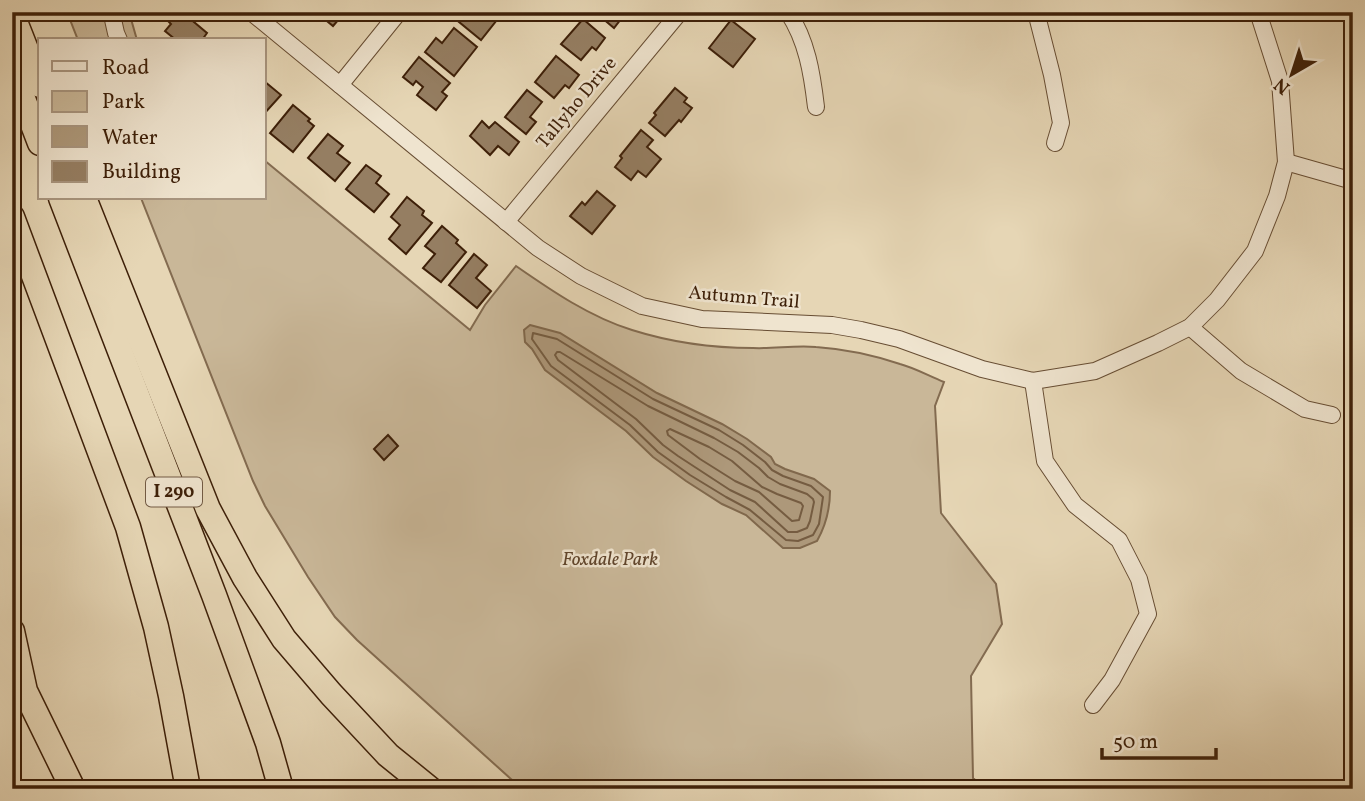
<svg xmlns="http://www.w3.org/2000/svg" width="1365" height="801" font-family="Vollkorn,serif">
  <style>
    .green { fill: #c9b798; stroke: #836b50; stroke-width: 2 }
    .water { fill: #ad987a; stroke: #80684c; stroke-width: 2 }
    .lines { fill: none; stroke-linecap: round; stroke-linejoin: round }
    .shore { stroke: #755c41; stroke-width: 2 }
    .building { fill: #957e62; stroke: #3d1f08; stroke-width: 2 }
    .minor-casing { stroke: #674d33; stroke-width: 18 }
    .highway-casing { stroke: #3d1f08; stroke-width: 27 }
    .minor { stroke: #efe4cf; stroke-width: 16 }
    .highway { stroke: #e6d6b5; stroke-width: 24 }
    .labels { text-anchor: middle; dominant-baseline: central; stroke-width: 5; stroke-linejoin: round; paint-order: stroke }
    .shield { fill: #efe4cf; stroke: #725a44; stroke-width: 2 }
    .shield-label { font-size: 18px; font-weight: bold; fill: #3d1f08 }
    .street-label { font-size: 19px; fill: #3d1f08; stroke: #efe4cf }
    .park-label { font-size: 19px; font-style: italic; fill: #60452c; stroke: #efe4cf }
  </style>
  <rect width="100%" height="100%" fill="#e6d6b5"/>
  <filter id="stains"><feTurbulence type="fractalNoise" baseFrequency=".00286" numOctaves="4"/><feColorMatrix values="0 0 0 0 .2 0 0 0 0 .09 0 0 0 0 .02 0 0 0 .5 -.17"/></filter>
  <radialGradient id="worn" r=".72"><stop offset=".6" stop-color="#630" stop-opacity="0"/><stop offset="1" stop-color="#630" stop-opacity=".3"/></radialGradient>
  <g class="green">
    <path d="M67 12H129L137 40H78Z"/>
    <path d="M264 160 470 330 485 305 516 266C552 291 590 317 632 330 670 342 713 348 753 348 774 349 795 345 816 347 845 349 873 355 900 364 915 368 929 376 944 382L935 406 941 513 996 584 1002 624 971 676 973 778 985 789H522L357 640 335 617 308 577 265 506 253 481 141 198H264Z"/>
  </g>
  <path class="water" d="M530 325 560 333 657 393 722 424 747 439 771 457 775 464 785 469 814 479 830 491C830 510 826 525 817 541L800 548H783L746 515 722 504 686 481 653 457 626 431 545 370 532 349 525 342 524 330Z"/>
  <g class="lines">
    <g class="shore">
      <path d="M533 333 557 339 653 399 719 430 743 445 765 462 772 470 783 476 811 486 823 497 819 524 813 535 798 541 786 540 750 510 726 497 690 475 658 452 630 425 551 366 532 339Z"/>
      <path d="M557 352H560L648 406 714 438 738 452 759 468 768 477 780 484 807 494 813 499 814 502 810 521 807 528 797 532H788L755 502 730 490 678 456 663 445 636 419 558 360 555 355Z"/>
      <path d="M670 429 709 447 732 461 762 487 777 494 801 503 803 506 799 520 792 521 759 492 735 481 700 459 668 435 667 431Z"/>
    </g>
  </g>
  <g class="building">
    <path d="M170 12H182L207 33 202 40H176L165 31 171 24 165 18Z"/>
    <path d="M316 12H345L333 26Z"/>
    <path d="M457 12H496L500 16 481 40 453 17Z"/>
    <path d="M595 12H621L624 15 614 28Z"/>
    <path d="M583 19 605 38 596 50 592 47 581 60 561 44Z"/>
    <path d="M731 20 755 39 733 67 709 48Z"/>
    <path d="M454 28 477 47 454 76 425 52 436 38 442 43Z"/>
    <path d="M556 56 579 75 569 88 565 85 554 98 535 82Z"/>
    <path d="M419 57 450 83 442 92 447 96 436 110 417 95 423 87 416 81 413 85 403 77Z"/>
    <path d="M264 81 281 95 264 114Z"/>
    <path d="M675 88 687 98 684 102 692 108 681 122 679 120 665 136 649 123 656 115 654 113Z"/>
    <path d="M527 90 542 102 530 117 536 122 526 134 505 117Z"/>
    <path d="M293 105 310 119 308 121 314 126 293 152 270 133Z"/>
    <path d="M482 121 489 128 495 122 519 142 509 155 498 146 490 155 470 136Z"/>
    <path d="M641 130 653 140 647 147 661 159 646 177 638 171 631 180 615 167 622 158 620 156Z"/>
    <path d="M328 134 343 146 337 153 350 163 335 181 308 158Z"/>
    <path d="M366 165 381 176 376 183 389 194 374 212 346 189Z"/>
    <path d="M597 191 615 206 592 234 570 216 582 202 585 205Z"/>
    <path d="M407 197 424 211 422 215 432 223 406 254 389 239 400 225 391 217Z"/>
    <path d="M442 226 458 240 456 243 466 252 441 282 423 268 435 254 425 246Z"/>
    <path d="M474 254 487 265 476 278 491 291 477 308 449 285Z"/>
    <path d="M388 435 398 446 384 460 374 449Z"/>
  </g>
  <g class="lines">
    <g class="minor-casing">
      <g id="minor">
        <path d="M114 12 112 15 116 33 119 40"/>
        <path d="M251 12 538 248 581 276 642 306 702 319 832 325 861 330 899 339 982 369 1033 381 1095 371 1158 343 1190 327 1217 300 1255 251 1277 196 1286 162 1280 81 1258 12"/>
        <path d="M788 12C807 41 812 73 816 107"/>
        <path d="M1036 12 1052 75 1061 123 1055 143"/>
        <path d="M340 85 399 12"/>
        <path d="M1286 162 1353 181"/>
        <path d="M506 222 680 12"/>
        <path d="M1190 327 1241 371 1305 409 1332 415"/>
        <path d="M1033 381 1045 461 1075 505 1119 540 1139 579 1148 614 1112 680 1093 705"/>
      </g>
    </g>
    <g class="highway-casing">
      <g id="highway">
        <path d="M12 14 40 85"/>
        <path d="M12 70 40 143"/>
        <path d="M61 198 214 595 268 743 281 789"/>
        <path d="M84 198 208 509 245 578 284 639 331 694 388 755 430 789"/>
        <path d="M12 217 128 527 156 627 171 696 188 789"/>
        <path d="M12 631 25 691 73 789"/>
      </g>
    </g>
    <use href="#minor" class="minor"/>
    <use href="#highway" class="highway"/>
  </g>
  <g class="labels">
    <rect class="shield" x="146" y="477.5" width="56" height="29" rx="5"/>
    <g class="shield-label">
      <text x="174" y="492">I 290</text>
    </g>
    <g class="street-label">
      <text transform="translate(577 103) rotate(-50)">Tallyho Drive</text>
      <text transform="translate(744 298) rotate(5)">Autumn Trail</text>
    </g>
    <g class="park-label">
      <text x="610" y="560">Foxdale Park</text>
    </g>
  </g>
  <rect width="1365" height="801" fill="none" stroke="#e6d6b5" stroke-width="42"/>
  <rect x="14" y="14" width="1337" height="773" fill="none" stroke="#3d1f08" stroke-width="3.5"/>
  <rect x="21" y="21" width="1323" height="759" fill="none" stroke="#3d1f08" stroke-width="2"/>
  <rect x="38" y="38" width="228" height="161" fill="#efe4cf" stroke="#a8957f" stroke-width="2"/>
  <rect x="52" y="61" width="35" height="10" fill="#efe4cf" stroke="#a8957f" stroke-width="2"/>
  <text x="102" y="74" font-size="21" fill="#3d1f08">Road</text>
  <rect x="52" y="91" width="35" height="21" fill="#c9b798" stroke="#a8957f" stroke-width="2"/>
  <text x="102" y="108" font-size="21" fill="#3d1f08">Park</text>
  <rect x="52" y="126" width="35" height="21" fill="#ad987a" stroke="#a8957f" stroke-width="2"/>
  <text x="102" y="144" font-size="21" fill="#3d1f08">Water</text>
  <rect x="52" y="161" width="35" height="21" fill="#957e62" stroke="#a8957f" stroke-width="2"/>
  <text x="102" y="178" font-size="21" fill="#3d1f08">Building</text>
  <g transform="translate(1292 74) rotate(219)" stroke="#efe4cf" stroke-width="5" paint-order="stroke">
  <path d="M0-5L12 26L0 18L-12 26Z" fill="#3d1f08"/>
  <text y="-10" font-size="19" font-weight="bold" text-anchor="middle" fill="#3d1f08">N</text>
  </g>
  <path d="M1102 748v10h114v-10" fill="none" stroke="#3d1f08" stroke-width="3.5"/>
  <text x="1113" y="748" font-size="21" fill="#3d1f08" stroke="#efe4cf" stroke-width="5" paint-order="stroke">50 m</text>
  <rect width="100%" height="100%" filter="url(#stains)"/>
  <rect width="100%" height="100%" fill="url(#worn)"/>
</svg>
